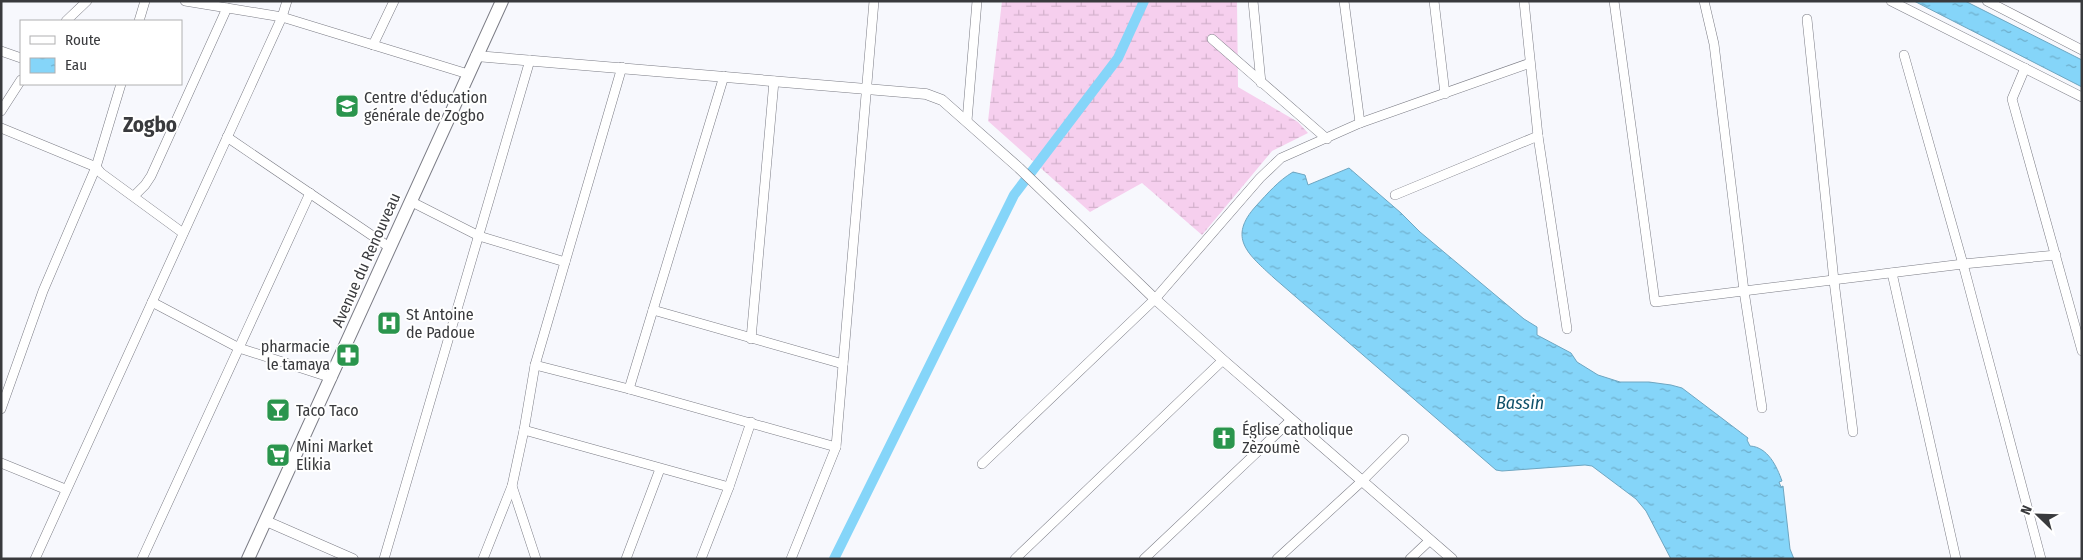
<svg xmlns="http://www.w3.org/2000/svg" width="2083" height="560" font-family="'Fira Sans Condensed',sans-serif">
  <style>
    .wetland { fill: url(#wetland-marsh) }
    .water { fill: url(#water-ripples); stroke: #6ea6c1 }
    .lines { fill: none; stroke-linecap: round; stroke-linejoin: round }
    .canal { stroke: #85d5f9; stroke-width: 10 }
    .minor-casing { stroke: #7b7c85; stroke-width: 10 }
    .tertiary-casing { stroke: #7b7c85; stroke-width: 11 }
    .secondary-casing { stroke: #7b7c85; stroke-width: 14 }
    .minor { stroke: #fff; stroke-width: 9 }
    .tertiary { stroke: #fff; stroke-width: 10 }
    .secondary { stroke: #fff; stroke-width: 12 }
    .labels { text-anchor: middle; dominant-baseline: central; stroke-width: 4; stroke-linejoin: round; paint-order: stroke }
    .poi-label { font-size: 16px; fill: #393a3d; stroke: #fff; text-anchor: start }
    .street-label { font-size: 16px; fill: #393a3d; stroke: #fff }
    .water-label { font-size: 18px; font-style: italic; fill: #0f516a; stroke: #fff }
    .district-label { font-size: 21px; font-weight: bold; fill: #393a3d; stroke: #fff }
  </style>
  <defs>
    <pattern id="wetland-marsh" width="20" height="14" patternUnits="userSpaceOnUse" patternTransform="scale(1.25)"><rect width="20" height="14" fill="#f6cfee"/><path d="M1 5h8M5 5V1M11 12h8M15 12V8" fill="none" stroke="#d4b2cd"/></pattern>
    <pattern id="water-ripples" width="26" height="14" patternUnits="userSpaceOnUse" patternTransform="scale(1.25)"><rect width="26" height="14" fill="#85d5f9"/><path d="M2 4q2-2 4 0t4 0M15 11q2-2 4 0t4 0" fill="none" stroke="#6eaecb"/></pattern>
  </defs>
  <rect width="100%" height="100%" fill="#f7f8fd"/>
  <path class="wetland" d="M1002 1H1237L1238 87 1298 122 1308 133 1272 151 1202 235 1142 183 1090 212 988 121Z"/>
  <g class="water">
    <path d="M1914 1H1965L2082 60V87Z"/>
    <path d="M1349 168 1401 213 1420 232 1524 319 1537 327V335L1571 353 1577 362 1598 375 1620 382H1649L1671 385 1682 388 1748 438 1747 440 1750 446C1768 447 1777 467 1782 481L1779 482 1781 487 1783 486 1790 549 1794 559H1671L1646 511 1636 499 1592 466 1585 465 1502 471 1496 470 1274 278C1248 254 1227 238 1256 206 1268 193 1278 181 1293 172L1305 175 1308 185Z"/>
  </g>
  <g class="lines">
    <path class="canal" d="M834 559 1014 195 1118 58 1144 1"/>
    <g class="minor-casing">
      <g id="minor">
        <path d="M185 1 282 17 468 74"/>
        <path d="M1253 1 1261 83"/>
        <path d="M1344 1 1360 123"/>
        <path d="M1434 1 1445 94"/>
        <path d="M1524 1 1538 136 1567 329"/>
        <path d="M1614 1 1655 302 1963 264 2056 255"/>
        <path d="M1704 1 1714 44 1744 291 1762 408"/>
        <path d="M1891 1 2082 97"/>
        <path d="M1987 1 2082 50"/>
        <path d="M1807 19 1834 281 1853 432"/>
        <path d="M66 21 87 1"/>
        <path d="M139 21 145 1"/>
        <path d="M1212 39 1327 139"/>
        <path d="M373 45 394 1"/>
        <path d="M1 51 21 58"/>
        <path d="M1904 55 1963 264 2041 559"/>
        <path d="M2025 68 2012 99 2082 351"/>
        <path d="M1 111 21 80"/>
        <path d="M967 121 977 1"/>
        <path d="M1 128 96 167 101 173 183 233"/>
        <path d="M227 137 389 247"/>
        <path d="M1395 195 1538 136"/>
        <path d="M134 196 145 185 151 176 227 8"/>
        <path d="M410 201 479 236 565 262"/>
        <path d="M1892 273 1956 559"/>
        <path d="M152 302 239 348 332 378"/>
        <path d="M653 310 843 364"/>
        <path d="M751 339 774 81"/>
        <path d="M535 365 629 389 836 447"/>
        <path d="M629 389 724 76"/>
        <path d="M1 409 43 291 96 167 121 84"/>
        <path d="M524 430 729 487"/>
        <path d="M1 463 65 489"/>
        <path d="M982 464 1155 299 1260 178 1281 158 1360 123 1530 63"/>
        <path d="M512 486 536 559"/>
        <path d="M35 559 282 17 287 1"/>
        <path d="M142 559 310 193"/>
        <path d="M384 559 530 60"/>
        <path d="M483 559 512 486 524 430 535 365 622 67"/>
        <path d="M626 559 660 469"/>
        <path d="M701 559 729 487 751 422"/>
        <path d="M791 559 836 447 874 1"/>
        <path d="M1015 559 1223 360"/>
        <path d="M1144 559 1291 420"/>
        <path d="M1277 559 1361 482 1404 439"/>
        <path d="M1410 559 1429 541"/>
      </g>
    </g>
    <g class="tertiary-casing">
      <g id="tertiary">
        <path d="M476 56 926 94 942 100 1019 168 1155 299 1223 360 1452 559"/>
        <path d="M266 521 353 559"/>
      </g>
    </g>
    <g class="secondary-casing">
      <path id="secondary" d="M248 559 502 1"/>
    </g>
    <use href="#minor" class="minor"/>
    <use href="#tertiary" class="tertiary"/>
    <use href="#secondary" class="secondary"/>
  </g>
  <defs>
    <g id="university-square" transform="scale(1.25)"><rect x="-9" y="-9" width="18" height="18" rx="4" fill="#2a954d" stroke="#fff"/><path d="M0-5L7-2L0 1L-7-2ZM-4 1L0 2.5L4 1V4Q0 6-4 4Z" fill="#fff"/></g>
    <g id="hospital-square" transform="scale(1.25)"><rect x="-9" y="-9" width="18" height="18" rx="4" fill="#2a954d" stroke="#fff"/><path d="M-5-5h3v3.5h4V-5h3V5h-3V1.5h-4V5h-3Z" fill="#fff"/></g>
    <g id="pharmacy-square" transform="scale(1.25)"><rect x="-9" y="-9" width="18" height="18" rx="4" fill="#2a954d" stroke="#fff"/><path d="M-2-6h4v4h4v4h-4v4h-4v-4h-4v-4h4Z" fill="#fff"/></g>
    <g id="bar-square" transform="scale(1.25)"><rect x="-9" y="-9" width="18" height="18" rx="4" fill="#2a954d" stroke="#fff"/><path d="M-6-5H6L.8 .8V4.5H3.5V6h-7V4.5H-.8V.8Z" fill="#fff"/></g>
    <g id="church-square" transform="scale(1.25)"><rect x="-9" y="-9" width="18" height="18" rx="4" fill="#2a954d" stroke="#fff"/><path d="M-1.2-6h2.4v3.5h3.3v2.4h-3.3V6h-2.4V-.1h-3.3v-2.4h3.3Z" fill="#fff"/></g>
    <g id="supermarket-square" transform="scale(1.25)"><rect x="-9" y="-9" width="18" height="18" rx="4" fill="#2a954d" stroke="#fff"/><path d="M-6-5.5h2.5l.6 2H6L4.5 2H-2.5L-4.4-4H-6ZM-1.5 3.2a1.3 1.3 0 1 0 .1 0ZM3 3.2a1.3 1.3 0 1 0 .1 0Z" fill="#fff"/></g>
  </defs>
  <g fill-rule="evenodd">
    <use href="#university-square" x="347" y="106"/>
    <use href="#hospital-square" x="389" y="323"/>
    <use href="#pharmacy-square" x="348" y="355"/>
    <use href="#bar-square" x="278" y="410"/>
    <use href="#church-square" x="1224" y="438"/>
    <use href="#supermarket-square" x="278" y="455"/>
  </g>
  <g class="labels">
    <g class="poi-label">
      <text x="364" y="97">Centre d'éducation<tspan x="364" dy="18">générale de Zogbo</tspan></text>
      <text x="406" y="314">St Antoine<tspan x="406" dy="18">de Padoue</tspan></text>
      <text x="330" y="346" text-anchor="end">pharmacie<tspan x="330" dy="18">le tamaya</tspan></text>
      <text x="296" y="410">Taco Taco</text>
      <text x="1242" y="429">Église catholique<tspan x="1242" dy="18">Zèzoumè</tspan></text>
      <text x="296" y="446">Mini Market<tspan x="296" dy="18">Elikia</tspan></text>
    </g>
    <g class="street-label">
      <text transform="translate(366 260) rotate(-66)">Avenue du Renouveau</text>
    </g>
    <g class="water-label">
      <text x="1520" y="403">Bassin</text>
    </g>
    <g class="district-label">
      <text x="150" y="125">Zogbo</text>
    </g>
  </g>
  <rect width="2083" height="560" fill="none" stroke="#393a3d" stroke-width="5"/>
  <rect x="20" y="20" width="162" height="65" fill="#ffffff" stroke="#b0b0b1"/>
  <rect x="30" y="36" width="25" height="8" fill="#ffffff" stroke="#b0b0b1"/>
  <text x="65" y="45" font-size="15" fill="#393a3d">Route</text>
  <rect x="30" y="58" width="25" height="15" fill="url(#water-ripples)" stroke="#b0b0b1"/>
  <text x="65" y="70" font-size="15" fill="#393a3d">Eau</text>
  <g transform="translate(2038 515) rotate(293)" stroke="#ffffff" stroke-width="4" paint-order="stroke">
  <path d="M0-4L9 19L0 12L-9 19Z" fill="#393a3d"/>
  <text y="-8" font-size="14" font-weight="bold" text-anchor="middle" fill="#393a3d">N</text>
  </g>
</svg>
